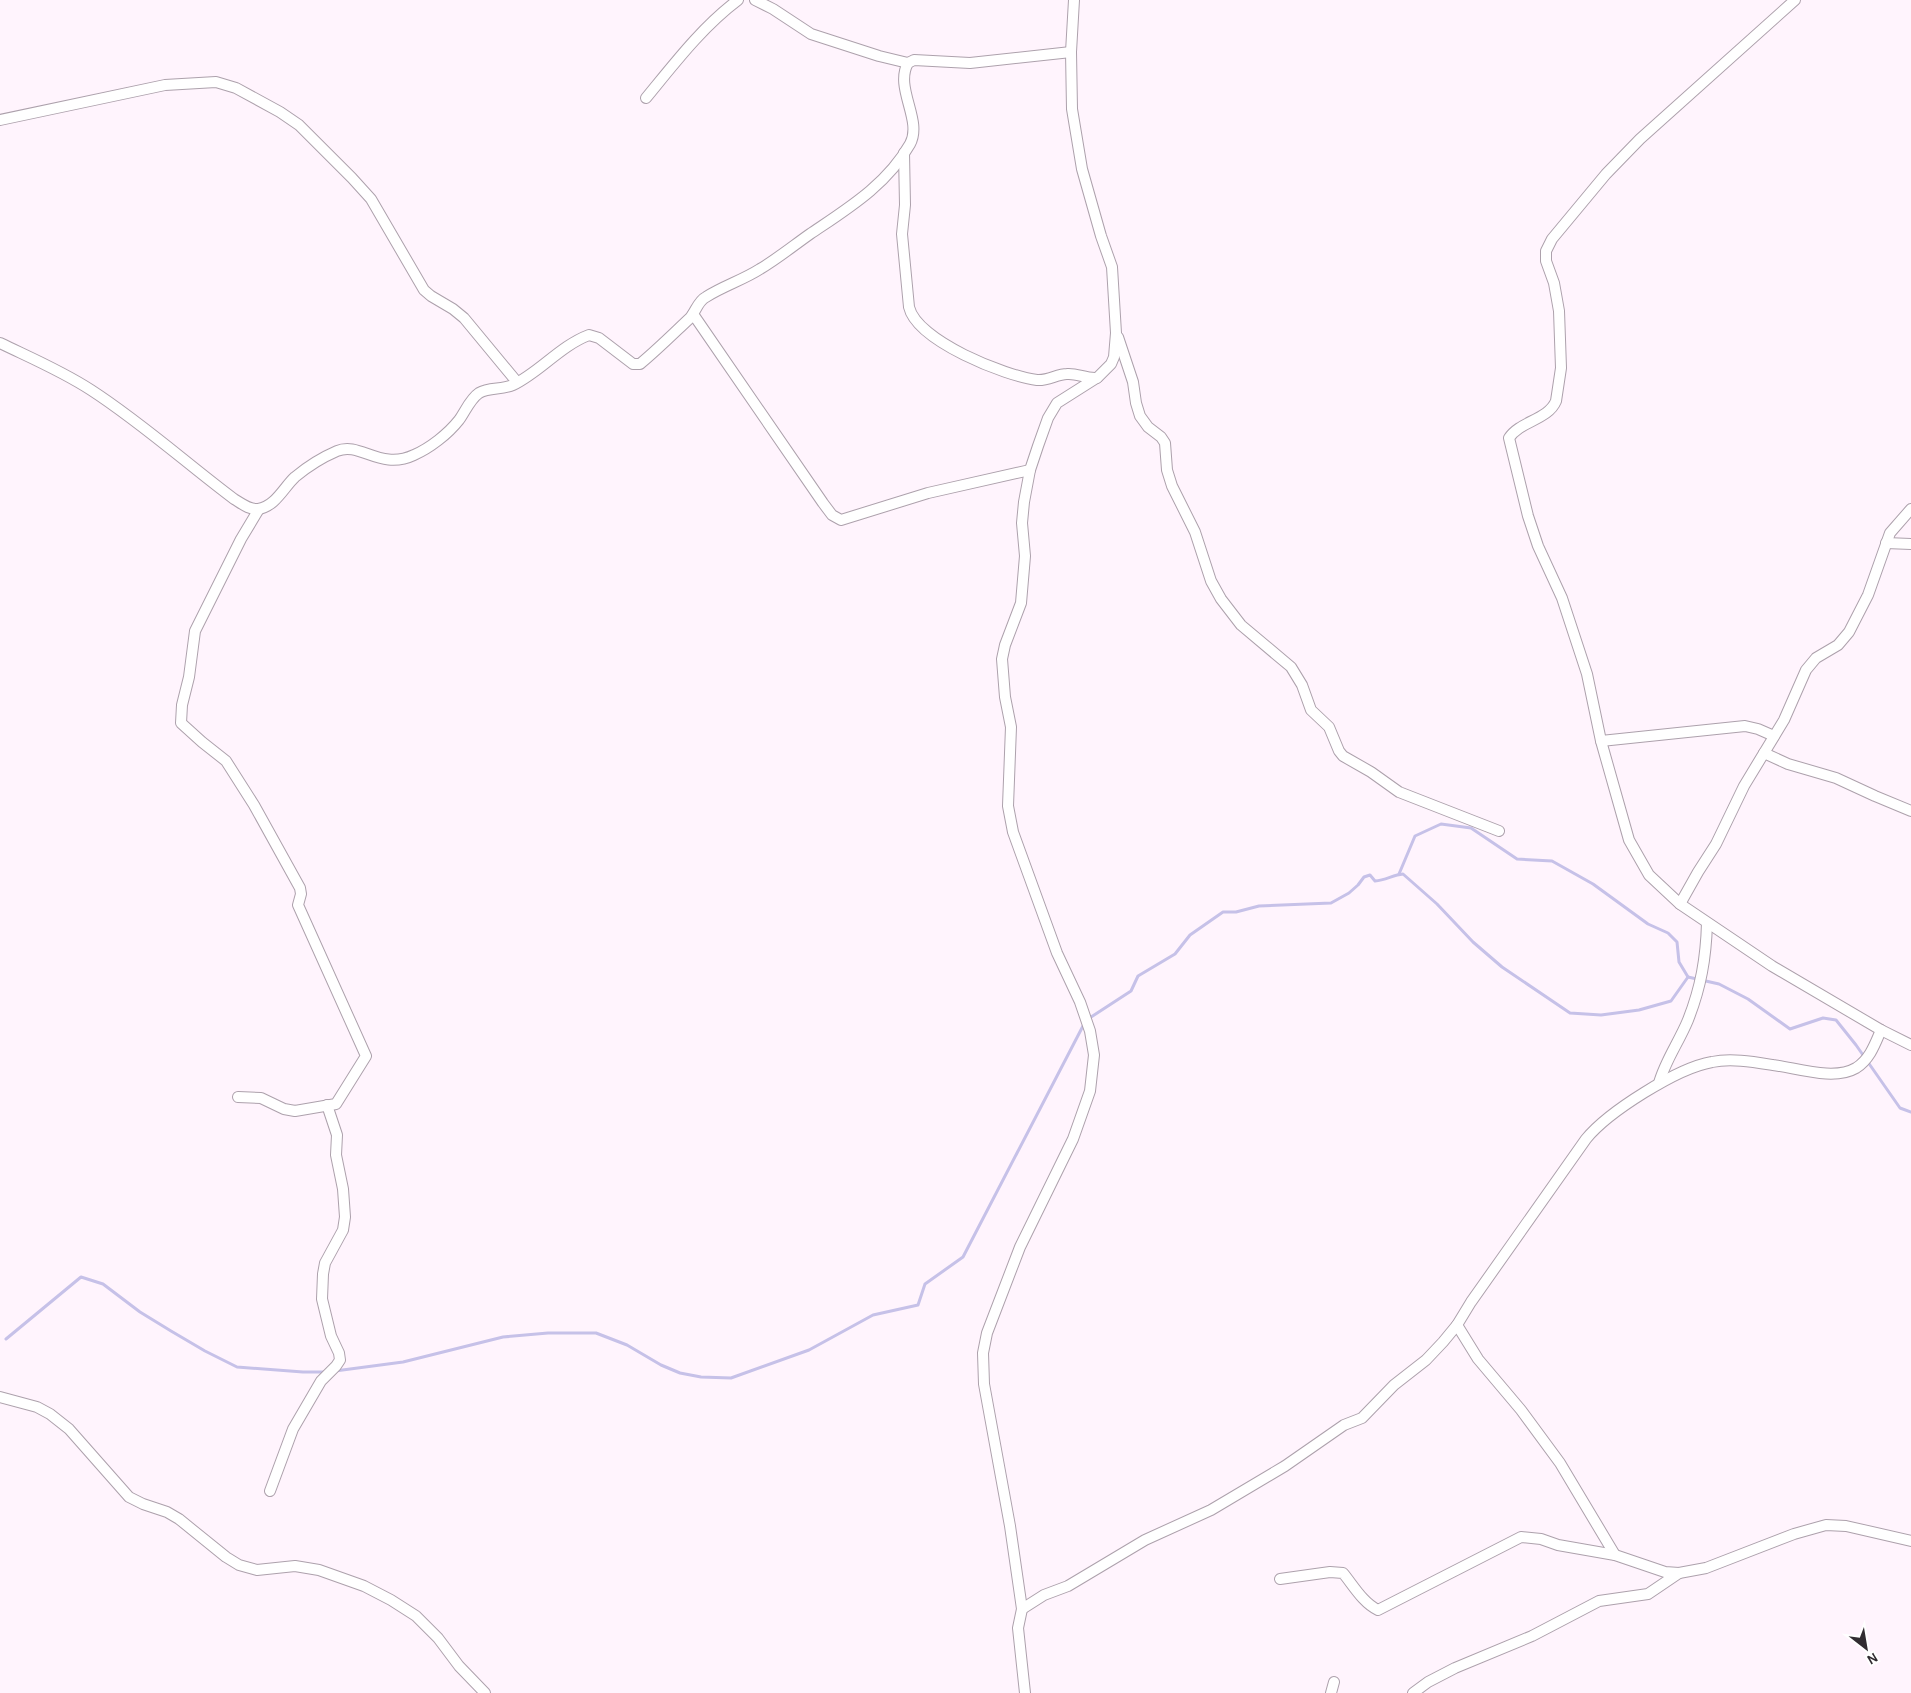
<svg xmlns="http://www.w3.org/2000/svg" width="1911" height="1693" font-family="'Alegreya Sans',sans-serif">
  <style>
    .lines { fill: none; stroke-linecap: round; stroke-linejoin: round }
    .stream { stroke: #c6c1e8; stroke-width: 3 }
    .minor-casing { stroke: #ada1ac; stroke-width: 12 }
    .minor { stroke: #fff; stroke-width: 10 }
  </style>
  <rect width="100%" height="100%" fill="#fff4fd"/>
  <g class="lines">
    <g class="stream">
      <path d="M1399 874 1415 836 1441 824 1471 828 1517 859 1552 861 1593 884 1648 924 1668 933 1677 942 1679 962 1688 977"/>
      <path d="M1088 1019 1131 991 1138 976 1175 954 1190 935 1223 912H1236L1259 906 1331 903 1349 893 1358 885 1364 877 1370 875 1375 881C1386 880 1393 875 1403 874L1437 904 1473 942 1502 967 1570 1013 1601 1015 1639 1010 1671 1001 1688 977 1719 984 1748 999 1790 1029 1823 1018 1836 1020 1856 1045 1900 1108 1911 1112"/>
      <path d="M6 1339 81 1277 103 1284 140 1312 171 1331 205 1351 237 1367 303 1372H326"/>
      <path d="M335 1371 403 1362 503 1337 548 1333H596L627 1345 661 1365 680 1373 701 1377 731 1378 809 1350 873 1315 918 1305 925 1284 963 1257 1084 1024"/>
    </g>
    <g class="minor-casing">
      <g id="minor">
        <path d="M755 0 773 9 811 34 879 56 908 63"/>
        <path d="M1795 0 1640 139 1606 174 1552 239 1546 251V261L1554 283 1559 311 1561 368 1556 401C1548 420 1520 421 1509 438L1528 516 1538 546 1562 598 1587 674 1601 741 1629 840 1649 875 1680 904 1772 966 1881 1030 1911 1045"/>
        <path d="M646 98C674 64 702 27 738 0"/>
        <path d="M0 120 165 85 216 82 236 88 280 112 299 125 352 178 371 199 424 290 431 296 453 309 464 318 517 382"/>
        <path d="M904 153 905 205 902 234 909 307C917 341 1005 376 1037 380 1048 381 1057 374 1067 374 1077 373 1086 379 1097 378"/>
        <path d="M693 314 823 503 832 515 841 520 928 493 1030 470"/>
        <path d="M1118 337 1133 382 1136 403 1140 416 1148 427 1161 437 1165 443 1167 470 1172 486 1195 532 1211 581 1221 599 1241 625 1291 667 1302 685 1311 710 1329 727 1339 751 1343 756 1371 772 1399 792 1499 831"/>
        <path d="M0 343C31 358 62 371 91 390 142 423 186 463 234 499 241 503 249 510 258 509 275 507 284 487 295 477 307 467 323 457 337 451 360 441 380 471 414 455 430 448 448 434 459 420 465 412 470 399 479 393 489 387 502 390 513 385 540 372 560 346 589 335L599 338 633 364H640C657 350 674 333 690 318 696 311 698 301 706 297 723 286 743 280 760 269 777 259 793 246 810 234 847 209 887 185 910 144 923 120 894 88 908 63L914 60 970 63 1071 52"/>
        <path d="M1886 543 1911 544"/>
        <path d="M1601 741 1745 726 1758 729 1774 736"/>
        <path d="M1764 753 1788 764 1836 778 1875 796 1911 811"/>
        <path d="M1680 904 1698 872 1716 844 1744 786 1784 720 1806 670 1816 658 1838 645 1849 632 1868 595 1890 533 1911 509"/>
        <path d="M1659 1083C1665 1061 1679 1042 1688 1020 1701 987 1706 958 1707 923"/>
        <path d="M238 1097 261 1098 284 1109 295 1111 336 1104 366 1056 298 905 301 894 300 888 254 805 226 761 202 742 181 723 182 705 189 677 195 631 241 539 259 509"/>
        <path d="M1457 1325 1478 1359 1521 1410 1560 1463 1615 1555"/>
        <path d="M0 1397 37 1407 50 1414 69 1429 129 1497 143 1504 167 1512 179 1519 226 1557 239 1565 257 1570 295 1566 319 1570 364 1586 391 1600 416 1616 438 1638 459 1666 485 1693"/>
        <path d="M270 1491 293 1429 321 1381 336 1366 340 1360 339 1353 331 1336 322 1299 323 1274 325 1263 343 1230 345 1217 343 1189 336 1155 337 1135 327 1105"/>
        <path d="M1280 1579 1330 1572 1343 1573C1353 1585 1363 1603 1378 1610L1521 1537 1541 1539 1558 1545 1615 1555 1665 1572 1679 1573 1706 1568 1794 1534 1826 1525 1846 1526 1911 1541"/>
        <path d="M1022 1609 1044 1595 1068 1586 1145 1540 1211 1510 1285 1466 1344 1425 1362 1418 1394 1385 1426 1360 1443 1342 1457 1325 1471 1302 1586 1139C1608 1112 1677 1068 1712 1062 1731 1058 1754 1062 1773 1065 1797 1068 1834 1081 1856 1068 1870 1059 1875 1044 1881 1030"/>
        <path d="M1025 1693 1018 1628 1022 1609 1010 1526 984 1384 983 1353 987 1333 1020 1247 1073 1139 1090 1091 1094 1055 1090 1031 1080 1002 1057 953 1013 832 1008 806 1011 727 1005 697 1002 659 1005 645 1021 603 1025 556 1022 523 1024 502 1030 470 1038 446 1048 418 1057 403 1098 377 1111 364 1114 357 1116 333 1112 267 1101 236 1082 169 1072 109 1071 52 1074 0"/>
        <path d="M1331 1693 1334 1682"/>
        <path d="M1413 1693 1428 1682 1455 1668 1532 1636 1599 1601 1648 1594 1679 1573"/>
      </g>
    </g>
    <use href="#minor" class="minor"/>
  </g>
  <g transform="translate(1866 1648) rotate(149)" stroke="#ffffff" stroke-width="4" paint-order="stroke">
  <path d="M0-4L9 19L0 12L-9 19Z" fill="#312c31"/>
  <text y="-8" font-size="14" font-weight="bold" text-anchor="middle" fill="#312c31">N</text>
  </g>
</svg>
